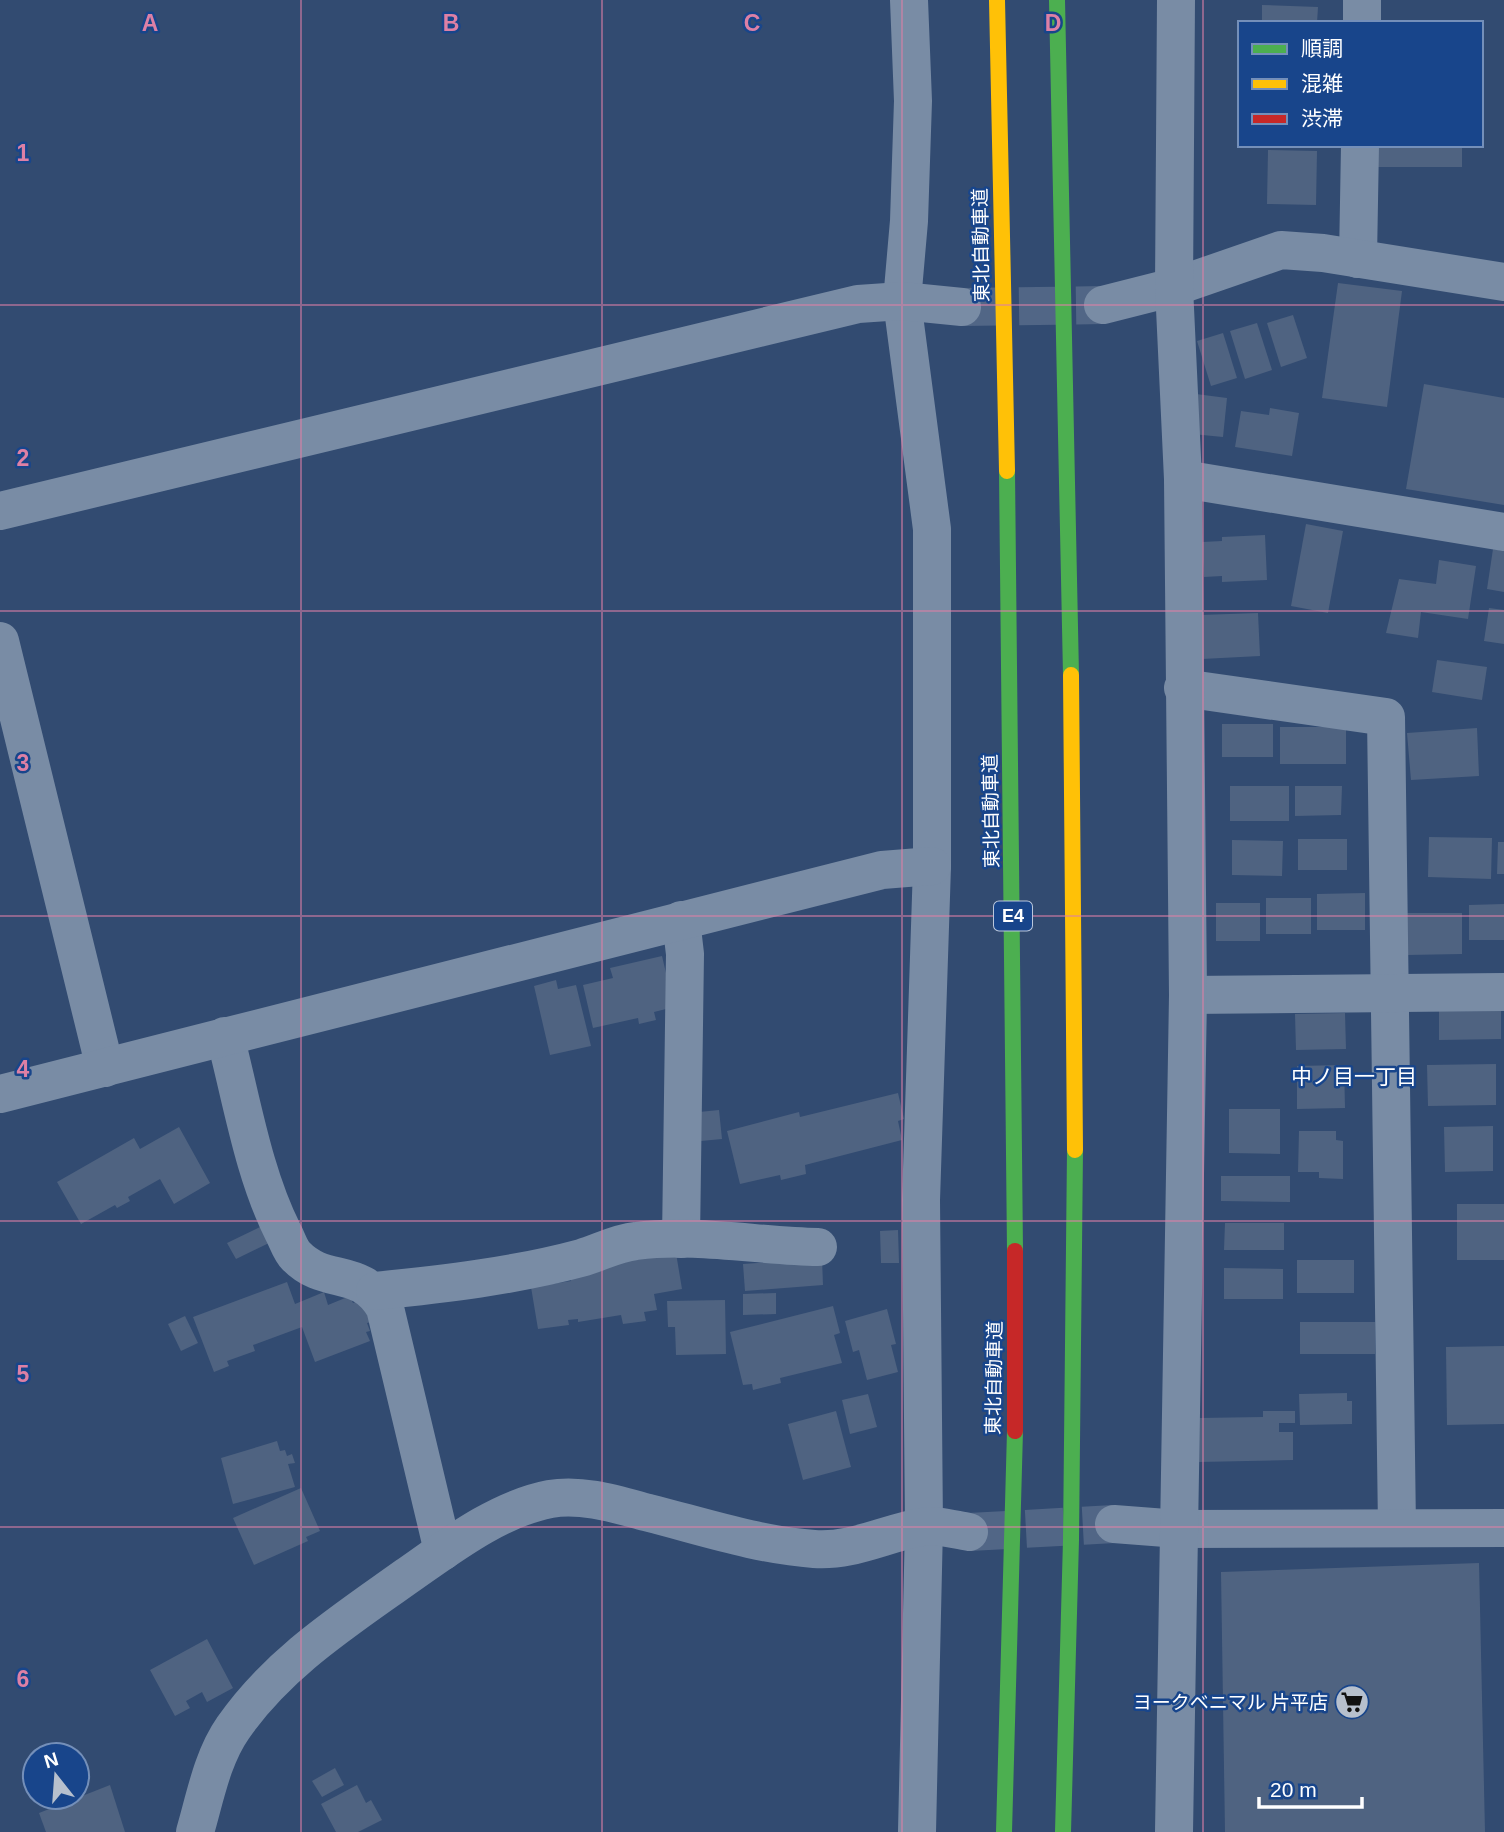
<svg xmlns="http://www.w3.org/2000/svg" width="1504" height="1832" font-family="Arial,'Noto Sans JP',sans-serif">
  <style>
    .building { fill: #4f6381 }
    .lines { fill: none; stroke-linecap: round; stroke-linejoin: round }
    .street-tunnel { stroke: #516686; stroke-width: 38; stroke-dasharray: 38 19; stroke-linecap: butt }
    .street { stroke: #798ca5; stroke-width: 38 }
    .fast { stroke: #4caf50; stroke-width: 16 }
    .slow { stroke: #ffc107; stroke-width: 16 }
    .jam { stroke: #c62828; stroke-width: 16 }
    .grid { fill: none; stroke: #dd80a5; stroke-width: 2; stroke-opacity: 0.55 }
    .labels { text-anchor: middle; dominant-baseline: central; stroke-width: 5; stroke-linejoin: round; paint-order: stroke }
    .shield { fill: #18458b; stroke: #bac7dc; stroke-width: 2 }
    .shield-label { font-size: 18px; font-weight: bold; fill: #fff }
    .street-label { font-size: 19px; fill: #fff; stroke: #18458b }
    .poi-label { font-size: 19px; fill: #fff; stroke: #18458b; text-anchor: end }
    .neighbourhood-label { font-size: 21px; fill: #fff; stroke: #18458b }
    .grid-label { font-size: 23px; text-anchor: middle; font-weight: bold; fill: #dd80a5; stroke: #18458b; stroke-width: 5; stroke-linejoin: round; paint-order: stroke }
  </style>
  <rect width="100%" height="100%" fill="#324b71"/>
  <g class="building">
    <path d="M1262 5 1318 7 1317 23H1262Z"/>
    <path d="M1378 145H1462V167H1377Z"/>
    <path d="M1268 150 1317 151 1316 205 1267 204Z"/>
    <path d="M1338 283 1402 291 1387 407 1322 398Z"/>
    <path d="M1293 315 1307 358 1281 367 1267 323Z"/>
    <path d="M1257 323 1272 370 1245 379 1230 331Z"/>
    <path d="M1223 333 1237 378 1211 386 1197 341Z"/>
    <path d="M1424 384 1504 398V505L1406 489Z"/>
    <path d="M1196 394 1227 398 1223 437 1192 434Z"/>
    <path d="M1270 408 1299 413 1292 456 1235 447 1241 411 1269 415Z"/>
    <path d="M1306 524 1343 531 1328 613 1291 606Z"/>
    <path d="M1265 535 1267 580 1222 582V576L1204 577 1202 542 1222 541V537Z"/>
    <path d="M1493 549 1504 551V592L1487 589Z"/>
    <path d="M1439 560 1476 566 1468 619 1421 612 1418 638 1386 633 1399 579 1436 584Z"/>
    <path d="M1489 608 1504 610V644L1484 641Z"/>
    <path d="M1258 613 1260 656 1202 659 1200 615Z"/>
    <path d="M1437 660 1487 667 1482 700 1432 692Z"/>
    <rect x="1222" y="724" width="51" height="33"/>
    <rect x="1280" y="727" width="66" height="37"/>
    <path d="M1477 728 1479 776 1411 780 1407 733Z"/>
    <rect x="1230" y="786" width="59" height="35"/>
    <path d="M1295 786H1342L1341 815 1295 816Z"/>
    <path d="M1429 837 1492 838 1491 879 1428 877Z"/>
    <rect x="1298" y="839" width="49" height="31"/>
    <path d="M1232 840 1283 841 1282 876 1232 875Z"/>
    <path d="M1498 842H1504V874H1497Z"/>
    <path d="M1365 893V930H1317V894Z"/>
    <rect x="1266" y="898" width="45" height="36"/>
    <rect x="1216" y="903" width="44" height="38"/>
    <path d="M1504 904V940H1469V905Z"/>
    <path d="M1407 913H1462V954L1407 955Z"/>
    <path d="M662 956 674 1007 654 1012 656 1020 639 1024 638 1018 593 1028 583 985 613 978 610 968Z"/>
    <path d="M556 980 558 989 576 985 591 1046 550 1055 534 986Z"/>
    <path d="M1501 1010V1039L1439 1040V1011Z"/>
    <path d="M1345 1013 1346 1049 1296 1050 1295 1014Z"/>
    <path d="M1496 1064V1105L1428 1106 1427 1065Z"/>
    <path d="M1344 1065 1345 1108 1297 1109V1066Z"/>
    <path d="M898 1093 904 1119 898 1121 902 1140 805 1165 806 1174 781 1180 780 1175 740 1184 727 1131 799 1112 800 1117Z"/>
    <path d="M1229 1109H1280V1154L1229 1153Z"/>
    <path d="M719 1110 722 1139 701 1141 699 1112Z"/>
    <path d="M1493 1126V1171L1445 1172 1444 1127Z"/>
    <path d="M179 1127 210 1183 174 1204 160 1179 128 1197 130 1201 117 1208 115 1205 81 1224 57 1182 134 1138 140 1149Z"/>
    <path d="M1299 1131H1336V1140L1343 1141V1179L1319 1178V1172H1298Z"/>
    <path d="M1221 1176H1290V1202L1221 1201Z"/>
    <rect x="1457" y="1204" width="47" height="56"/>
    <path d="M1225 1223H1284V1250H1224Z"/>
    <path d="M260 1227 269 1243 236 1259 227 1243Z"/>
    <path d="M898 1230 899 1263H881L880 1231Z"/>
    <path d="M676 1253 682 1289 654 1294 657 1310 644 1312 646 1321 623 1324 621 1315 578 1322V1319L568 1320 569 1325 538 1329 531 1287 571 1281 569 1270Z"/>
    <path d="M822 1258 823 1285 745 1291 743 1264Z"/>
    <rect x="1297" y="1260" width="57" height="33"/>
    <path d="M1224 1268 1283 1269V1299H1224Z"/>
    <path d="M287 1282 295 1304 324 1292 328 1305 350 1296 353 1303 363 1299 372 1322 367 1323 370 1331 366 1332 370 1341 315 1362 302 1327 253 1345 255 1351 227 1361 229 1366 214 1372 193 1317Z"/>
    <path d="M776 1293V1314L743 1315V1294Z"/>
    <path d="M725 1300 726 1354 676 1355 675 1327H668L667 1301Z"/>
    <path d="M833 1306 840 1333 834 1335 842 1363 780 1378 781 1383 753 1390 752 1384 743 1385 730 1332Z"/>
    <path d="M887 1309 896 1344 891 1345 898 1372 867 1380 859 1350 853 1352 845 1321Z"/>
    <path d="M185 1316 198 1343 181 1351 168 1324Z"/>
    <rect x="1300" y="1322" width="75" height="32"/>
    <path d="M1504 1346V1424L1447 1425 1446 1347Z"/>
    <path d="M1347 1393V1401H1352V1424L1300 1425 1299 1394Z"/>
    <path d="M868 1394 877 1427 850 1434 842 1400Z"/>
    <path d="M836 1411 851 1467 803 1480 788 1424Z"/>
    <path d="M1263 1411H1295V1423H1279V1432H1293V1460L1199 1462V1418L1263 1417Z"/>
    <path d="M277 1441 280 1451 285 1450 287 1456 292 1454 295 1463 288 1464 295 1487 233 1504 221 1458Z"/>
    <path d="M301 1488 320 1531 306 1537 308 1541 254 1565 233 1518Z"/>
    <path d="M1479 1563 1485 1832H1225L1221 1572Z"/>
    <path d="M207 1639 233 1688 207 1702 202 1692 186 1701 190 1708 175 1716 150 1670Z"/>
    <path d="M335 1768 344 1785 322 1797 312 1781Z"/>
    <path d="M110 1785 125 1832H46L39 1813Z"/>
    <path d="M357 1785 366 1803 371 1800 382 1820 358 1832H336L321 1804Z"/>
  </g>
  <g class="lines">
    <g class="street-tunnel">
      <path d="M962 307 1103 305"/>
      <path d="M969 1532 1114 1524"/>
    </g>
    <g class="street">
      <path d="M909 0 913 101 909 221 902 301 932 529V866L921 1200 924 1526 917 1832"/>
      <path d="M1362 23V0"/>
      <path d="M1358 259 1360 145"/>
      <path d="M1103 305 1174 287 1281 250 1323 253 1504 282"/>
      <path d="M1183 479 1504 532"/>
      <path d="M0 511 858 304 902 301 962 307"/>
      <path d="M0 641 105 1068"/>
      <path d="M1183 688 1386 717 1397 1528"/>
      <path d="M681 920 685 954 681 1239"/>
      <path d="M1188 995 1504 992"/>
      <path d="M225 1036C242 1101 253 1172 283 1232 287 1239 290 1250 296 1256 326 1287 360 1265 385 1308L443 1551"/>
      <path d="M0 1094 882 870 932 866"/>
      <path d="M375 1291C444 1284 514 1276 581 1258 599 1253 616 1243 636 1241 693 1233 760 1246 818 1247"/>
      <path d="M1114 1524 1179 1529 1504 1528"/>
      <path d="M195 1832C205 1798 212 1758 233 1728 278 1663 344 1621 407 1576 450 1546 498 1509 550 1499 582 1493 619 1505 649 1513 704 1527 758 1545 814 1549 852 1552 886 1533 922 1527 936 1524 955 1530 969 1532"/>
      <path d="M1174 1832 1188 995 1183 479 1174 287 1176 0"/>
    </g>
    <g class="fast">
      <path d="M1057 0 1071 675"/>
      <path d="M1007 471 1015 1251"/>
      <path d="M1004 1832 1015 1431"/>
      <path d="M1063 1832 1071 1540 1075 1150"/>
    </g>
    <g class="slow">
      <path d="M997 0 1007 471"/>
      <path d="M1071 675 1075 1150"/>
    </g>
    <path class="jam" d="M1015 1431V1251"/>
  </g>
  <path class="grid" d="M301 0V1832M602 0V1832M902 0V1832M1203 0V1832M0 305H1504M0 611H1504M0 916H1504M0 1221H1504M0 1527H1504"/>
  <defs>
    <g id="supermarket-disc" transform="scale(1.75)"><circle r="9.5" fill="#b7c0cd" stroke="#18458b"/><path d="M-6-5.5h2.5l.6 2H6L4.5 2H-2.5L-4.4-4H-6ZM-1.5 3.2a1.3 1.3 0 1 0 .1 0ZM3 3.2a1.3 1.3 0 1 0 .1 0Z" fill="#111"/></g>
  </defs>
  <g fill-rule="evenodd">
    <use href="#supermarket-disc" x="1352" y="1702"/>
  </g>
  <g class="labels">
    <rect class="shield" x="994" y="901.5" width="38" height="29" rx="5"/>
    <g class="shield-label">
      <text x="1013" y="916">E4</text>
    </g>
    <g class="street-label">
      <text transform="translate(981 245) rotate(-91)">東北自動車道</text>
      <text transform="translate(991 811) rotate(-91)">東北自動車道</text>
      <text transform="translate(994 1378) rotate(-89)">東北自動車道</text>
    </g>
    <g class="poi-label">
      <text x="1328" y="1702">ヨークベニマル 片平店</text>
    </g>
    <g class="neighbourhood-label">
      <text x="1354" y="1076">中ノ目一丁目</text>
    </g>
  </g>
  <g class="grid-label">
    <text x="150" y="31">A</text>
    <text x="451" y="31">B</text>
    <text x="752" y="31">C</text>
    <text x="1053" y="31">D</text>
    <text x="23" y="161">1</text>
    <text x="23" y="466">2</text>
    <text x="23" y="771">3</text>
    <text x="23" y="1077">4</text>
    <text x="23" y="1382">5</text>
    <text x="23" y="1687">6</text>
  </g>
  <rect x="1238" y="21" width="245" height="126" fill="#18458b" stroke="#748fb9" stroke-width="2"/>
  <rect x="1252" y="44" width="35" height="10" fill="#4caf50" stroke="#748fb9" stroke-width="2"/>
  <text x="1301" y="56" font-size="21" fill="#ffffff">順調</text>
  <rect x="1252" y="79" width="35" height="10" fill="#ffc107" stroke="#748fb9" stroke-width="2"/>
  <text x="1301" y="91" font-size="21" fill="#ffffff">混雑</text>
  <rect x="1252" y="114" width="35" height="10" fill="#c62828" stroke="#748fb9" stroke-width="2"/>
  <text x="1301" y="126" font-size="21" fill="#ffffff">渋滞</text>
  <g transform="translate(56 1776) rotate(343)"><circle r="33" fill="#18458b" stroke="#748fb9" stroke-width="2"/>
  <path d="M0-5L12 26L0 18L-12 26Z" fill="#b7c0cd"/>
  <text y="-10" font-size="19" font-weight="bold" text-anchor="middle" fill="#ffffff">N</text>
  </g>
  <path d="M1259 1797v10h103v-10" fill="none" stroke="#ffffff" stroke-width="3.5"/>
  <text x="1270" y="1797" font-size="21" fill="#ffffff" stroke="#18458b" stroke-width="5" paint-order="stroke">20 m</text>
</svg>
